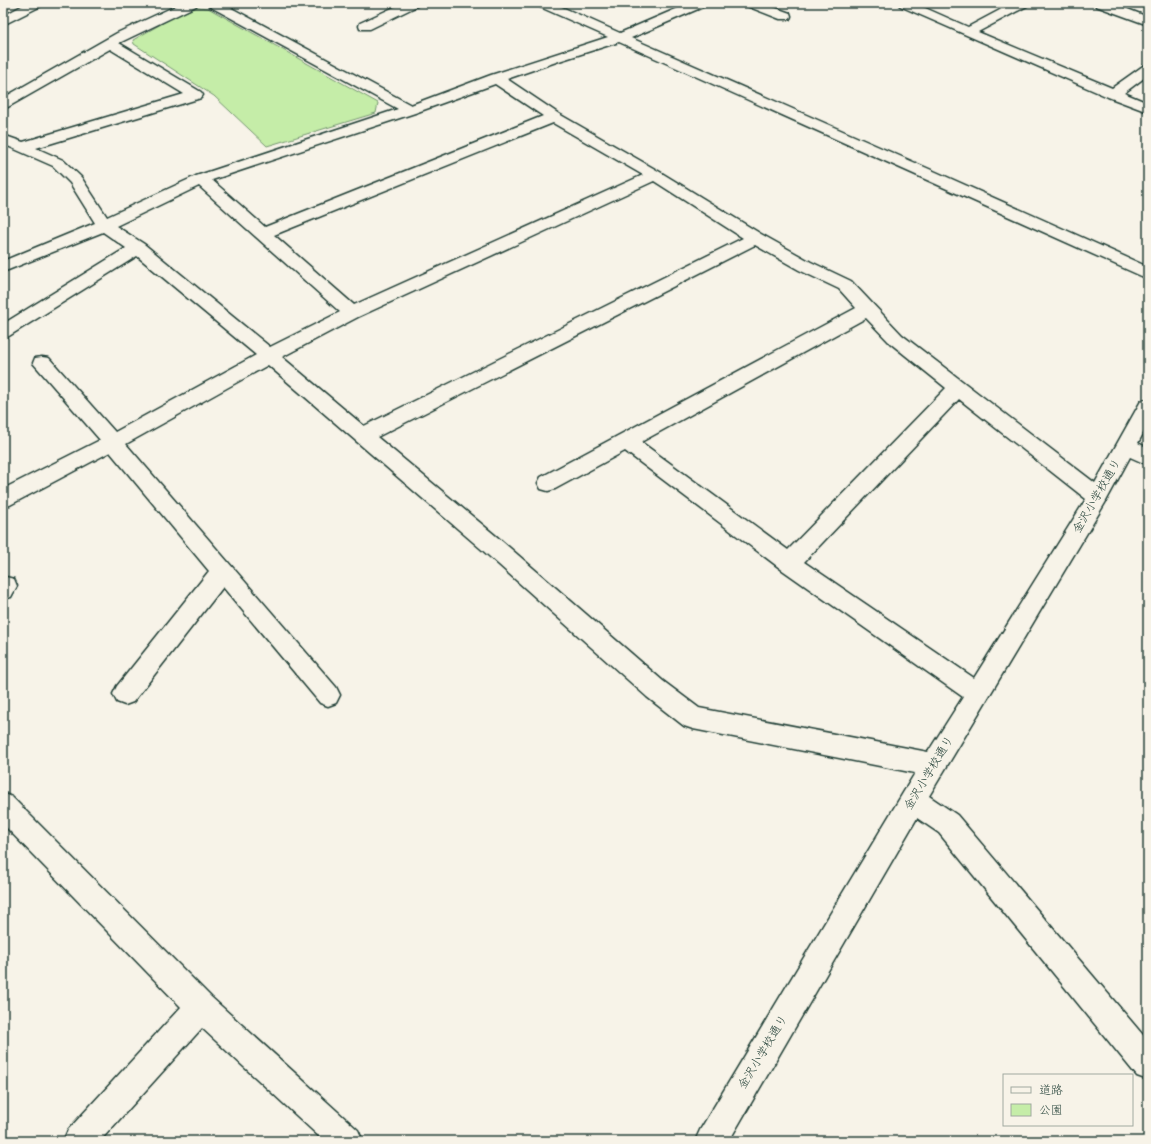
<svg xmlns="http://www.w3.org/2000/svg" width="1151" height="1144" font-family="'Balsamiq Sans','Klee One',sans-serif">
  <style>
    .green { fill: #c5eda8; stroke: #72956e }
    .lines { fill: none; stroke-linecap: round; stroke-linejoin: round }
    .minor-casing { stroke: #1f3d34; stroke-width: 3 }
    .minor { fill: #f7f3e8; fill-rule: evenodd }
    .labels { text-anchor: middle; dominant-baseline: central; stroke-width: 4; stroke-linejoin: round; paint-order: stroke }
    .street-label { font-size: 12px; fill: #1f3d34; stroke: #f7f3e8 }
  </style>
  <rect width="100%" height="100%" fill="#f7f3e8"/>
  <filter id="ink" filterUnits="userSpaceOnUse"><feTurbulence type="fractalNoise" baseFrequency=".025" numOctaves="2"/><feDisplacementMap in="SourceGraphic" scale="8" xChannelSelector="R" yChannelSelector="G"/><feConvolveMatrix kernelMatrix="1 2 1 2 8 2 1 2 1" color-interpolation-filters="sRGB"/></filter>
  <g filter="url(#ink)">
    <path class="green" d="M197 7 208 8 378 103 376 113 267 146 214 96 134 44 133 40 175 16Z"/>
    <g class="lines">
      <g class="minor-casing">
        <g id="minor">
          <path d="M27 3H43L41 6 3 25V16Z"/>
          <path d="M182 3H198L196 6 119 43 201 92 203 95 201 98 36 148 63 160 81 177 107 217 196 176 398 109 209 6 207 3H222L411 105 491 75 608 37 538 6 536 3H553L620 33 690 3H707L705 6 631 38 936 172 1148 267V279L619 42 559 61 507 79 559 114 660 172 761 234 811 262 851 281 902 335 1095 483 1141 401 1148 399V424L1138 443 1148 448V465L1130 457 1105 503 929 796 957 815 1148 1041V1080L1137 1076 939 833 917 818 729 1141H695L700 1130 915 773 693 729 684 726 647 697 480 548 268 365 126 444 336 687 340 695 336 703 328 706 320 703 223 587 133 702 125 705 117 702 113 694 117 686 209 571 110 452 10 505 3 507V489L100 440 33 363 35 358 42 357 49 358 115 432 256 355 137 256 9 336 3 338V324L126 248 103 232 3 272V261L95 223 70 183 53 166 3 144V135L23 142 184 94 110 49 8 107 3 108V98L117 33ZM495 84 543 116 265 227 212 180 415 113ZM553 123 643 175 354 305 274 235ZM654 181 743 238 364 426 282 357 358 317ZM199 186 340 312 270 347 144 244 116 226ZM755 245 799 270 839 289 856 308 541 477 538 483 541 489 548 491 555 489 625 451 781 569 963 697 928 752 699 708 663 681 496 536 377 437ZM866 318 890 343 946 388 788 550 641 442ZM959 399 1086 499 974 678 804 562Z"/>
          <path d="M403 3H419L417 6 370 29H360L359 26 360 23Z"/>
          <path d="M745 3H762L790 13 791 16 790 19H780L747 6Z"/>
          <path d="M898 3H914L968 27 1013 3H1029L1027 6 978 32 1112 88 1143 66 1148 65V75L1124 93 1148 103V112L1108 97 900 6Z"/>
          <path d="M1094 3H1112L1148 17V25L1096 6Z"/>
          <path d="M6 577 14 579 17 586 11 597 3 599V578Z"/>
          <path d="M3 793 12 797 211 997 358 1130 363 1141H324L202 1028 100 1141H63L68 1130 181 1007 3 824Z"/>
        </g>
      </g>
      <use href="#minor" class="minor"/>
    </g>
  </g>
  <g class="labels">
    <g class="street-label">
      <text transform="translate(1097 496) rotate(-60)">金沢小学校通り</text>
      <text transform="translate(929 773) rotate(-59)">金沢小学校通り</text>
      <text transform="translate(763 1052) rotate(-59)">金沢小学校通り</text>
    </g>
  </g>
  <rect width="1151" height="1144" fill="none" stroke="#f7f3e8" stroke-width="16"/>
  <rect x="8" y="8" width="1135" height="1128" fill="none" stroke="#1f3d34" stroke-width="1.5" filter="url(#ink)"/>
  <rect x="1003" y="1074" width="130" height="52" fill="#f7f3e8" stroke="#a1aaa0"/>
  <rect x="1011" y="1087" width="20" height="6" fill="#f7f3e8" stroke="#a1aaa0"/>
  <text x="1039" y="1094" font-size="12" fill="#1f3d34">道路</text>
  <rect x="1011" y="1104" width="20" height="12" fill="#c5eda8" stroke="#a1aaa0"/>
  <text x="1039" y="1114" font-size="12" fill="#1f3d34">公園</text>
</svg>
